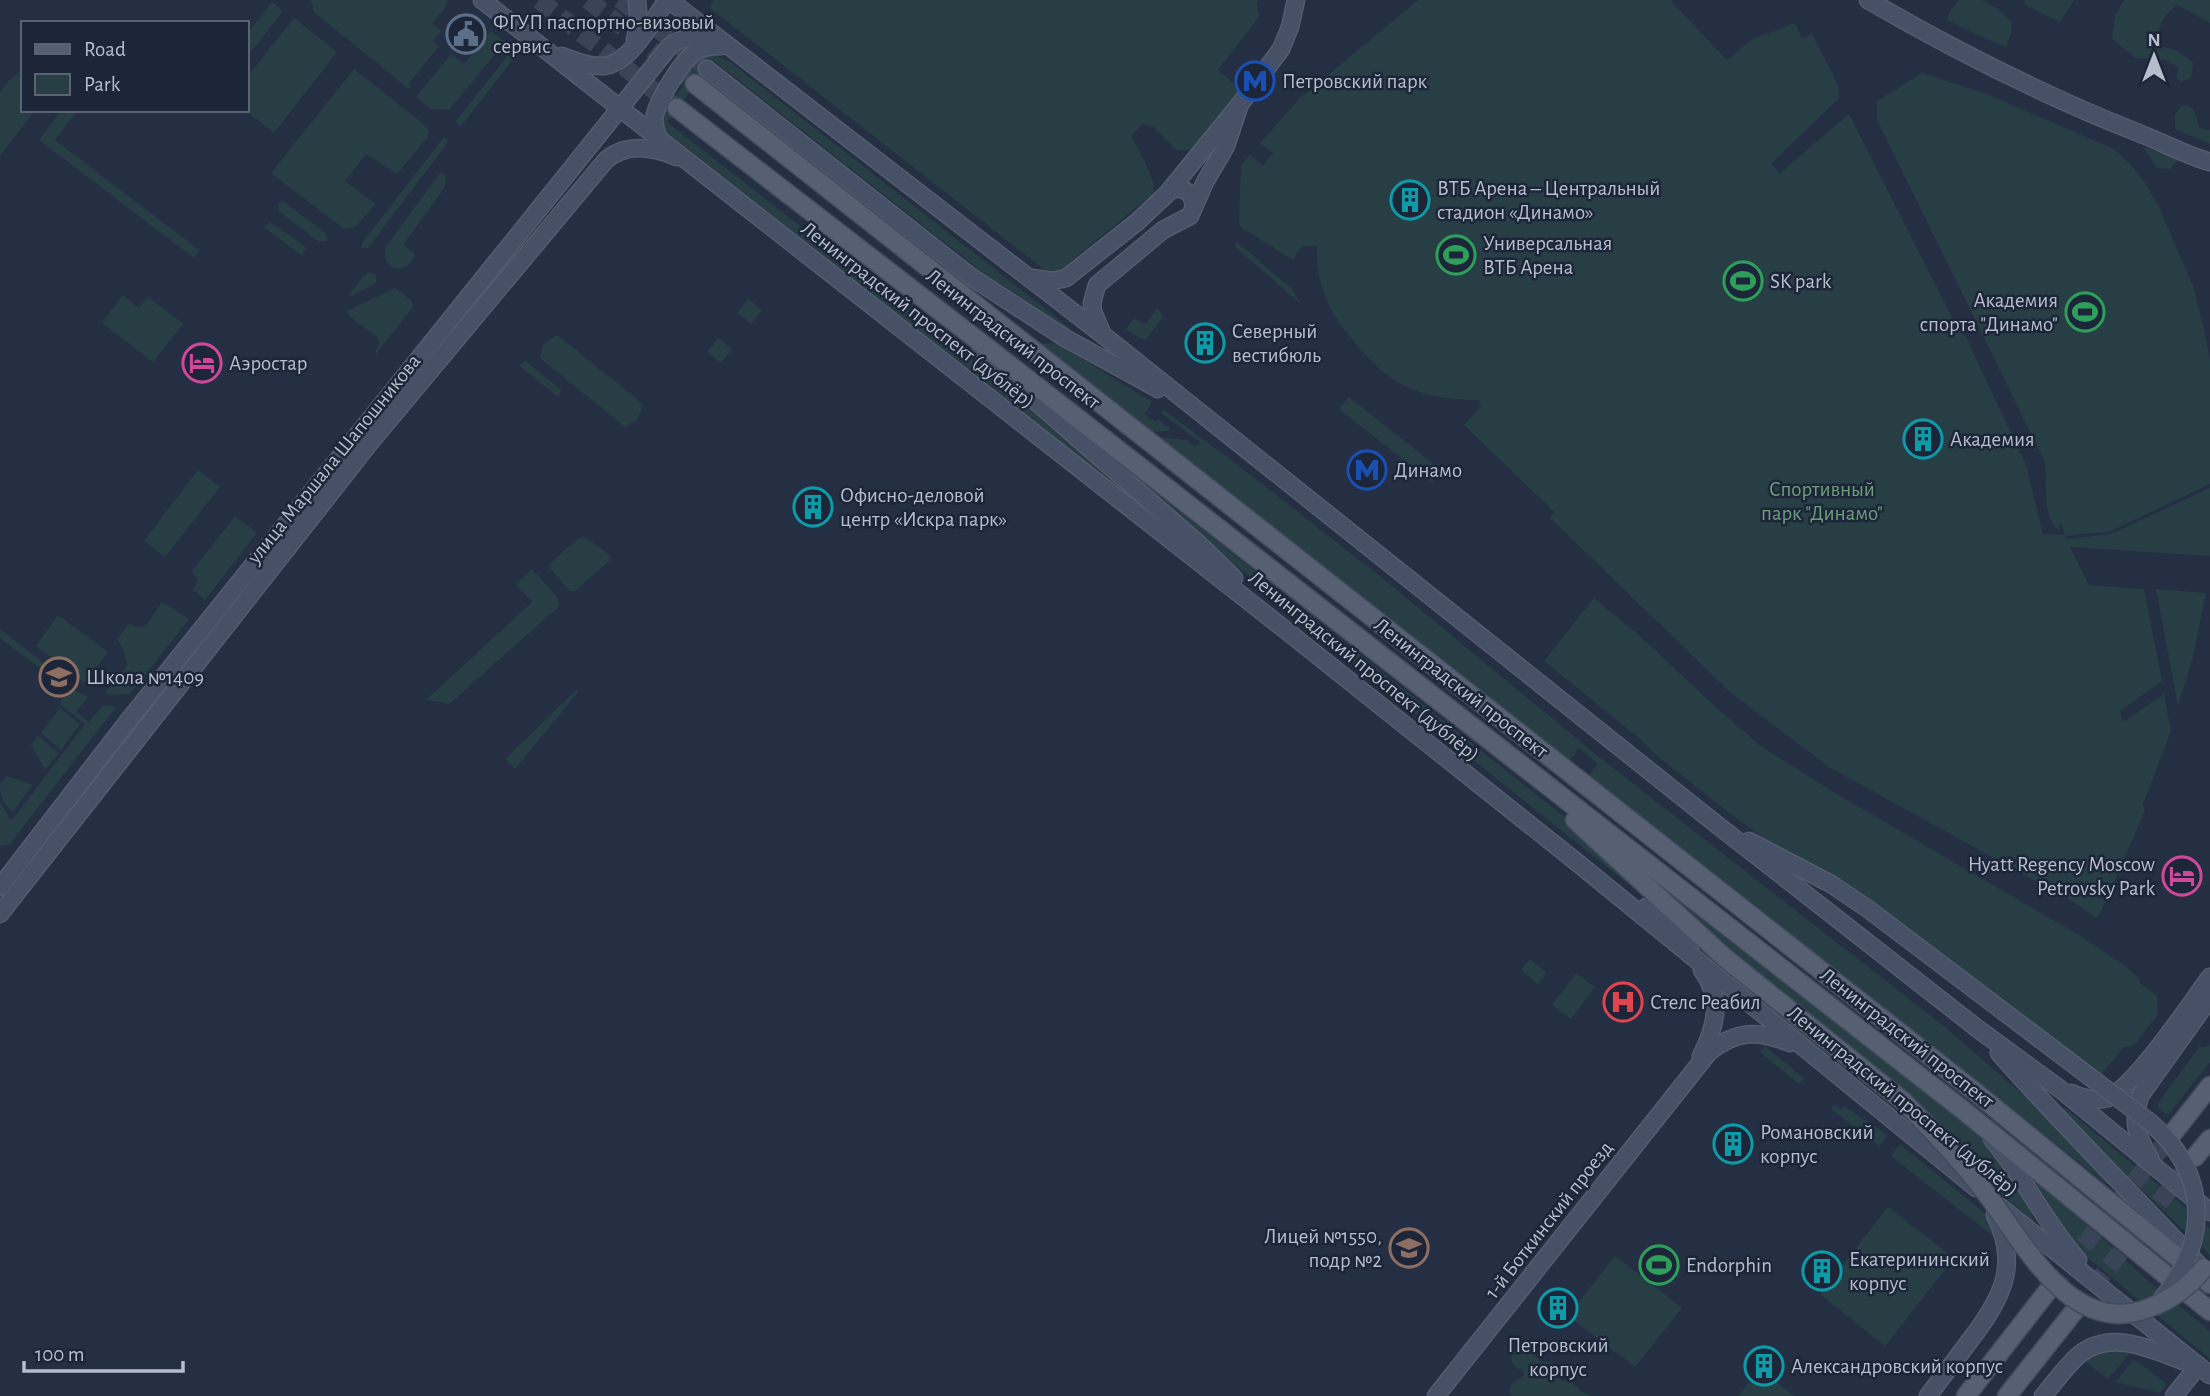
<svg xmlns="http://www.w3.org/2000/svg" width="2210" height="1396" font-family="'Alegreya Sans',sans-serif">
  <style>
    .green { fill: #263e44; fill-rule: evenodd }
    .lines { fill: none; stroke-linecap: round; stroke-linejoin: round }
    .secondary-tunnel { stroke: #3a4458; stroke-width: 16; stroke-dasharray: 16 8; stroke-linecap: butt }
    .primary-tunnel { stroke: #3a4458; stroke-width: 18; stroke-dasharray: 18 9; stroke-linecap: butt }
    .secondary-casing { stroke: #545c6d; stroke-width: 19 }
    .primary-casing { stroke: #424a5c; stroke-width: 21 }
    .secondary { stroke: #465066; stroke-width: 16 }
    .primary { stroke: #576073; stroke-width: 18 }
    .secondary-bridge-casing { stroke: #545c6d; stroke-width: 19; stroke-linecap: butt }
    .primary-bridge-casing { stroke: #424a5c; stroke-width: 21; stroke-linecap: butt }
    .secondary-bridge { stroke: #465066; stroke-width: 16 }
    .primary-bridge { stroke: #576073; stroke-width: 18 }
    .labels { text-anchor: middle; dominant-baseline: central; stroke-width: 5; stroke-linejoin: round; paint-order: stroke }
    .poi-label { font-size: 21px; fill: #b6bdcd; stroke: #1d2638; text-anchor: start }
    .street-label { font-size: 21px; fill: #b6bdcd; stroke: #1d2638 }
    .park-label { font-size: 21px; fill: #6b9f7b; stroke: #1d2638 }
  </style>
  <rect width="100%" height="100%" fill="#242f43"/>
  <g class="green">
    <path d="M311 0H448L445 8 432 24 441 31 433 42 439 46 409 83 411 86 409 89 314 12Z"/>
    <path d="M713 0H1258L1257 4 1259 17 1218 70 1236 86 1237 92 1196 147 1190 150H1176L1153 127 1143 124 1131 136C1139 152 1155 175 1154 193L1060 270 1053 273 1047 272 710 8Z"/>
    <path d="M1418 0H1674L1672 2 1727 60 1753 39 1795 23 1802 38 1812 34 1838 85 1839 98 1771 164 1780 173 1849 114 1955 323 1967 339 2026 465 2043 534 2065 535 2061 523 2058 530C2040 514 2049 479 2044 460L1877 120V101L1922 73 1989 95 2114 149 2133 167 2145 183 2159 207 2193 286 2206 338 2210 361V484L2111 531 2065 536 2067 539 2111 534 2210 488V556L2070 547 2089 585 2144 589 2162 681 2120 711 2123 722 2164 694 2171 731 2143 804 2145 811 2100 914 2095 917 2075 903 1829 767 1731 693 1550 518 1554 512 1464 425 1481 406 1479 400C1452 400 1430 398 1405 386 1390 379 1378 368 1367 356 1336 323 1315 294 1317 246H1302L1293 260 1242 228 1239 223 1241 166 1250 155 1263 166 1273 153 1260 143 1299 99Z"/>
    <path d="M1959 0H1982L2001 11 2011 22 2012 31 2006 47 1975 34 1947 20 1950 11Z"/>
    <path d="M2025 0H2074L2060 22 2025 5Z"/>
    <path d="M2124 0H2210V23L2178 5C2165 11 2155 31 2158 45L2178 51 2193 63 2191 78 2181 82 2176 78 2179 68 2165 60 2135 58 2112 39 2115 15Z"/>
    <path d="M272 2 283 11 247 57V34Z"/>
    <path d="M294 18 337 52 274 133 245 110H247V77Z"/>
    <path d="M491 31 505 42 449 110 431 109 416 97 451 54 464 64Z"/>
    <path d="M509 54 514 58 461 126 455 122Z"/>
    <path d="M713 55 729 61 1070 328 1069 330 981 271 714 61 667 122 1034 409 1183 539 668 133C663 125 662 120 666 111L698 62 705 57Z"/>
    <path d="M23 69V110H35L0 156V93L8 81Z"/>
    <path d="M354 69 426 126 429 131 428 137 397 174 366 154 345 181 375 204 357 226 344 229 271 173Z"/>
    <path d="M2182 105C2197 107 2196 116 2199 128L2210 130V144L2175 129V115Z"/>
    <path d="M62 110H78L55 140 199 250 194 258 39 140Z"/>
    <path d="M444 137 449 141 368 248H362V243Z"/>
    <path d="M2146 147 2176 159 2177 161 2170 169 2157 168 2144 149Z"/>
    <path d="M440 173 445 175V187L403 245 415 254C408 278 381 271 385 248Z"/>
    <path d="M283 201 325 233 327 236 326 241 319 242 279 211 278 204Z"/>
    <path d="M270 222 304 246 306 249 302 256 264 227Z"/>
    <path d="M1237 242 1292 289 1301 304 1234 246Z"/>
    <path d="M370 272 376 274V283L352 296 349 295 363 276Z"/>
    <path d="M395 288 412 301 413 307 376 354 375 352 379 344 378 338 349 316 347 311Z"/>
    <path d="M123 295 139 308 148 297 183 324 153 362 102 323Z"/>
    <path d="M748 299 762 310 751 324 737 313Z"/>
    <path d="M1157 308 1163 317 1146 339H1141L1126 329 1134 318 1146 324Z"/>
    <path d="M557 335 643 404 637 420 625 427 540 358 543 345Z"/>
    <path d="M718 338 732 349 721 363 707 352Z"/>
    <path d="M1057 343 1152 402 1145 414 1155 422 1158 419 1170 429 1168 431 1148 432 1039 344Z"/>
    <path d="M526 361 561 390 558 397 519 365Z"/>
    <path d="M1349 397 1441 470 1432 482 1339 409Z"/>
    <path d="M1164 410 1239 466 1386 581 1594 753 1945 1027 2034 1104 2070 1144 2109 1184 2108 1185 1155 437 1187 440 1195 447 1200 442 1161 413ZM1579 748 1598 764 1589 775 1570 760Z"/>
    <path d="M1112 458 1575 825 1700 940C1500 784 1304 623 1110 460Z"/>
    <path d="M198 470 220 487 165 557 144 541Z"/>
    <path d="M235 516 257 533 205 600 193 590 198 580 192 571Z"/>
    <path d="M584 537 610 555V560L575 591H570L550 568V563L579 538Z"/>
    <path d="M532 569 558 598 559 606 555 610 449 704 426 700 532 602 516 584Z"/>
    <path d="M2156 589 2206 593 2192 661 2178 706Z"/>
    <path d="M1594 598 1640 636 1718 709 1762 747 1837 794 2077 934 2125 966 2139 978 2140 983 2157 996 2158 1015 2133 1046 2124 1047 2101 1075 1853 890 1761 836 1728 812 1656 755 1639 738 1544 661Z"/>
    <path d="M162 602 189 619 130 694 108 695 105 693 127 666 124 650 117 639 129 623 136 627H145Z"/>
    <path d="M58 615 108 652 85 683 36 646Z"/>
    <path d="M0 629 74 687 73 689 81 694 88 696 76 712 89 722 103 705 116 707 9 845 0 846V801L10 819H13L85 724 60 704 63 694 60 683 0 638Z"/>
    <path d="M577 689 579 691 515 769 505 759Z"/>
    <path d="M60 708 80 724 61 750 41 733Z"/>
    <path d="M38 736 59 753 45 770 31 745Z"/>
    <path d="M7 776 33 785 13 811C3 805 0 796 0 784Z"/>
    <path d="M1614 847 1971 1129C2000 1156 2020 1186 2035 1222L1999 1192 1967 1153 1910 1094 1711 934Z"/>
    <path d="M1530 959 1547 973 1538 984 1521 970Z"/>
    <path d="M1576 973 1595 987 1571 1019 1552 1005Z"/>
    <path d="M2210 1045V1062L2168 1115 2158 1108V1103L2200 1046 2202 1048Z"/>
    <path d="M1765 1046 1804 1078 1799 1084 1760 1052Z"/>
    <path d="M1835 1104 1841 1109 1844 1106 1888 1135 1879 1146 1831 1109Z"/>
    <path d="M2064 1107 2210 1228V1255L2110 1160 2062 1111Z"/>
    <path d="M1900 1144 1988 1216 1998 1240 1891 1156Z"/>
    <path d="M2030 1174 2072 1210 2146 1279 2210 1331V1359L2070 1243 2036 1189Z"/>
    <path d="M1888 1207 1954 1258 1885 1346 1820 1294Z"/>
    <path d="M1615 1256 1682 1308 1635 1367 1568 1316Z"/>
    <path d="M1519 1347 1528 1348 1542 1362H1552L1560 1368 1559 1374 1561 1380 1573 1383 1581 1391 1591 1396H1512L1509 1390 1510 1385 1524 1375 1523 1370C1514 1367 1509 1364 1512 1353Z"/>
    <path d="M2108 1351 2131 1352 2108 1379 2085 1361Z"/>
    <path d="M2135 1360 2167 1384 2160 1393 2116 1382 2131 1362Z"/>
    <path d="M1760 1369 1794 1396H1738Z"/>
  </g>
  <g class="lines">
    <path class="secondary-tunnel" d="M619 0 707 69"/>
    <g class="primary-tunnel">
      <path d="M539 0 674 106"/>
      <path d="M588 0 695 84"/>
      <path d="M2050 1288 2170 1137"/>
      <path d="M2076 1309 2195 1157"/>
    </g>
    <g class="secondary-casing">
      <g id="secondary">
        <path d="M482 0 1283 628 1579 864 1976 1188"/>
        <path d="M669 0 1103 335 1711 820 1978 1029 2060 1089 2210 1212"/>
        <path d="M1868 0C1954 50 2043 95 2136 132 2160 141 2185 155 2210 162"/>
        <path d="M635 39 639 25 637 0"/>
        <path d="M562 56C575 61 590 67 604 66 631 63 653 20 667 0"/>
        <path d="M707 69 970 276 1065 338 1158 389"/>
        <path d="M658 136C655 129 653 122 655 114 659 99 681 62 694 53 702 47 712 46 721 46"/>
        <path d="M1170 190 1240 104 1281 49 1290 27 1296 0"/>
        <path d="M1032 278 1053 281 1066 278 1137 222 1171 190C1184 186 1193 193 1194 207"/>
        <path d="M1102 333 1093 312 1092 303 1097 285 1163 230 1190 216 1205 182 1226 146 1240 104"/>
        <path d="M980 350 1002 372 1201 546 1234 578"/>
        <path d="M1749 841 1831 884 1868 909"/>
        <path d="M0 887 128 721 669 47C684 33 701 38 719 44"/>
        <path d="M1646 907 1698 940"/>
        <path d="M0 914 369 444 606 160C627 142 653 147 677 157"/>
        <path d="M1999 1053C2062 1125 2131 1192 2197 1263"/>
        <path d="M1701 1056C1716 1027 1723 998 1702 970"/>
        <path d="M2071 1093C2082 1098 2096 1102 2108 1098 2135 1087 2190 1004 2210 977"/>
        <path d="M1992 1139C2024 1177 2045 1223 2078 1260"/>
        <path d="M2150 1158C2136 1135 2132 1123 2140 1096L2210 998"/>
        <path d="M1999 1206 2210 1375"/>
        <path d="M1436 1396 1709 1052C1737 1030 1758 1030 1790 1043"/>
        <path d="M1928 1396C1942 1377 1957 1358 1971 1339 2002 1298 2020 1265 1995 1215"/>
        <path d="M2043 1396C2055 1382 2066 1366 2080 1354 2113 1329 2152 1350 2186 1362"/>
        <path d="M2174 1396 2198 1366"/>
      </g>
    </g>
    <g class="primary-casing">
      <g id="primary">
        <path d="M695 84 1974 1091 2210 1284"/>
        <path d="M677 108 980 342 1963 1110 2210 1311"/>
        <path d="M1575 820 1725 958 1903 1101"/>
        <path d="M2170 1137 2210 1086"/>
        <path d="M2195 1157 2210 1139"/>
        <path d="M1966 1396 2050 1288"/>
        <path d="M2007 1396 2076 1309"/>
      </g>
    </g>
    <use href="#secondary" class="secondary"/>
    <use href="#primary" class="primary"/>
    <g class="secondary-bridge-casing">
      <path id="secondary-bridge" d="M1868 909 2151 1123C2210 1175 2210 1243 2160 1301"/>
    </g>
    <g class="primary-bridge-casing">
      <path id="primary-bridge" d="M1903 1101C1932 1130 1960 1159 1985 1192 2024 1242 2071 1339 2149 1308 2171 1300 2189 1287 2204 1268"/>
    </g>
    <use href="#secondary-bridge" class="secondary-bridge"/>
    <use href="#primary-bridge" class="primary-bridge"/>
  </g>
  <defs>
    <g id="civic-ring" transform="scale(2.0125)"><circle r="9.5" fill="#1d2638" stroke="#5c6f8a" stroke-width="1.5"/><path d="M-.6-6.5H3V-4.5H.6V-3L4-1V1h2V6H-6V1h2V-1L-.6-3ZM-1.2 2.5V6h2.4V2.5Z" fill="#5c6f8a"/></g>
    <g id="metro-ring" transform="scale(2.0125)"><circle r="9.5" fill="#1d2638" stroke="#1a4fb4" stroke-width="1.5"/><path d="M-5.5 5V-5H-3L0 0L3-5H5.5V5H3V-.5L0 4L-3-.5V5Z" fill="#1a4fb4"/></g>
    <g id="building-ring" transform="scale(2.0125)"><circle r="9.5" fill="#1d2638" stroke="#0f9aa8" stroke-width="1.5"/><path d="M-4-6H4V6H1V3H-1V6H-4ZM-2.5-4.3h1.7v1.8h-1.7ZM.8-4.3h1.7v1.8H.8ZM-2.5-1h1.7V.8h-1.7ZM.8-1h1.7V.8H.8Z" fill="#0f9aa8"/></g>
    <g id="stadium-ring" transform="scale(2.0125)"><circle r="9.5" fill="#1d2638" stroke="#2e9e5b" stroke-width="1.5"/><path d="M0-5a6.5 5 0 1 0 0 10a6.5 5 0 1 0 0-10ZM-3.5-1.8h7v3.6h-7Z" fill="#2e9e5b"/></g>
    <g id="hotel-ring" transform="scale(2.0125)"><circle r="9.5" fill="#1d2638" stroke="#d1479c" stroke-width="1.5"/><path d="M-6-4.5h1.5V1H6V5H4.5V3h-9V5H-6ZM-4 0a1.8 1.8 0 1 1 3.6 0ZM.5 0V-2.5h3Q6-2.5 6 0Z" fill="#d1479c"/></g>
    <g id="school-ring" transform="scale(2.0125)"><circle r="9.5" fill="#1d2638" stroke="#8d6e63" stroke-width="1.5"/><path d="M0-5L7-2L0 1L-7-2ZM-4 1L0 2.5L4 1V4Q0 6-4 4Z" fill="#8d6e63"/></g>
    <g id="hospital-ring" transform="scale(2.0125)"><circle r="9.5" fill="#1d2638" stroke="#e0444e" stroke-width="1.5"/><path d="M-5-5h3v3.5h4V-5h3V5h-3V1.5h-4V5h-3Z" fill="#e0444e"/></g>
  </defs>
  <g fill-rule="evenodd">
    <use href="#civic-ring" x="466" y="34"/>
    <use href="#metro-ring" x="1255" y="81"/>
    <use href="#building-ring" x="1410" y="200"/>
    <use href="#stadium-ring" x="1456" y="255"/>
    <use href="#stadium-ring" x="1743" y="281"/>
    <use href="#stadium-ring" x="2085" y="312"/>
    <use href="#building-ring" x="1205" y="343"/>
    <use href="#hotel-ring" x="202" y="363"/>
    <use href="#building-ring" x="1923" y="439"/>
    <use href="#metro-ring" x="1367" y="470"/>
    <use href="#building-ring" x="813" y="507"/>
    <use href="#school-ring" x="59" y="677"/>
    <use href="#hotel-ring" x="2182" y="876"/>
    <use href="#hospital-ring" x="1623" y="1002"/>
    <use href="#building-ring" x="1733" y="1144"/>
    <use href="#school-ring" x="1409" y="1248"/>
    <use href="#stadium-ring" x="1659" y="1265"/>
    <use href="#building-ring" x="1822" y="1271"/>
    <use href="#building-ring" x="1558" y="1308"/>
    <use href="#building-ring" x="1764" y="1366"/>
  </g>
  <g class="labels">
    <g class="poi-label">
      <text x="493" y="22">ФГУП паспортно-визовый<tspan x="493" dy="24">сервис</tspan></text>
      <text x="1282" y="81">Петровский парк</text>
      <text x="1437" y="188">ВТБ Арена – Центральный<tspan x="1437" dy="24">стадион «Динамо»</tspan></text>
      <text x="1483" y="243">Универсальная<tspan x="1483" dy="24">ВТБ Арена</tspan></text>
      <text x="1770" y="281">SK park</text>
      <text x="2058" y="300" text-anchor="end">Академия<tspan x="2058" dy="24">спорта "Динамо"</tspan></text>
      <text x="1232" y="331">Cеверный<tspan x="1232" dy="24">вестибюль</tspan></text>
      <text x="229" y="363">Аэростар</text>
      <text x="1950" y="439">Академия</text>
      <text x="1394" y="470">Динамо</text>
      <text x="840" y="495">Офисно-деловой<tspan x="840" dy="24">центр «Искра парк»</tspan></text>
      <text x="86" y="677">Школа №1409</text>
      <text x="2155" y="864" text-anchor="end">Hyatt Regency Moscow<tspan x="2155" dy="24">Petrovsky Park</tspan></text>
      <text x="1650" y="1002">Стелс Реабил</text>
      <text x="1760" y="1132">Романовский<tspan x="1760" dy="24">корпус</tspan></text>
      <text x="1382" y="1236" text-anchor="end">Лицей №1550,<tspan x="1382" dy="24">подр №2</tspan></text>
      <text x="1849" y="1259">Екатерининский<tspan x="1849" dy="24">корпус</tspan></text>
      <text x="1686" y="1265">Endorphin</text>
      <text x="1558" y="1345" text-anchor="middle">Петровский<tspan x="1558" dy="24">корпус</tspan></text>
      <text x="1791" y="1366">Александровский корпус</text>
    </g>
    <g class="street-label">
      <text transform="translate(918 315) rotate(38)">Ленинградский проспект (дублёр)</text>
      <text transform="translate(1013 339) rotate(38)">Ленинградский проспект</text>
      <text transform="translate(334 459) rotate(-51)">улица Маршала Шапошникова</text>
      <text transform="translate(1364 666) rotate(39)">Ленинградский проспект (дублёр)</text>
      <text transform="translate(1461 688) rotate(38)">Ленинградский проспект</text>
      <text transform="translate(1907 1038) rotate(38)">Ленинградский проспект</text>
      <text transform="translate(1903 1101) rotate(39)">Ленинградский проспект (дублёр)</text>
      <text transform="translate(1549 1220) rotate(-52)">1-й Боткинский проезд</text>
    </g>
    <g class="park-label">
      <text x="1822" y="489">Спортивный<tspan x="1822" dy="24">парк "Динамо"</tspan></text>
    </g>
  </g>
  <rect x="21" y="21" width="228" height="91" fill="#1d2638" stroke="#5a6274" stroke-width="2"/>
  <rect x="35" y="44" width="35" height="10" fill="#576073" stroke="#5a6274" stroke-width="2"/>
  <text x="84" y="56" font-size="21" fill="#b6bdcd">Road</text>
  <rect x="35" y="74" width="35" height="21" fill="#263e44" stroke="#5a6274" stroke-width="2"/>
  <text x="84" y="91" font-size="21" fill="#b6bdcd">Park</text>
  <g transform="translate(2154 56)" stroke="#1d2638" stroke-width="5" paint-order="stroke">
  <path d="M0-5L12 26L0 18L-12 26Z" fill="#b6bdcd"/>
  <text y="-10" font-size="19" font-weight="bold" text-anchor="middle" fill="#b6bdcd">N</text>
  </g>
  <path d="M24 1361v10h159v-10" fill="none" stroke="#b6bdcd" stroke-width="3.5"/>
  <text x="35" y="1361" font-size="21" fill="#b6bdcd" stroke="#1d2638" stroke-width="5" paint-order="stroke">100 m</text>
</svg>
